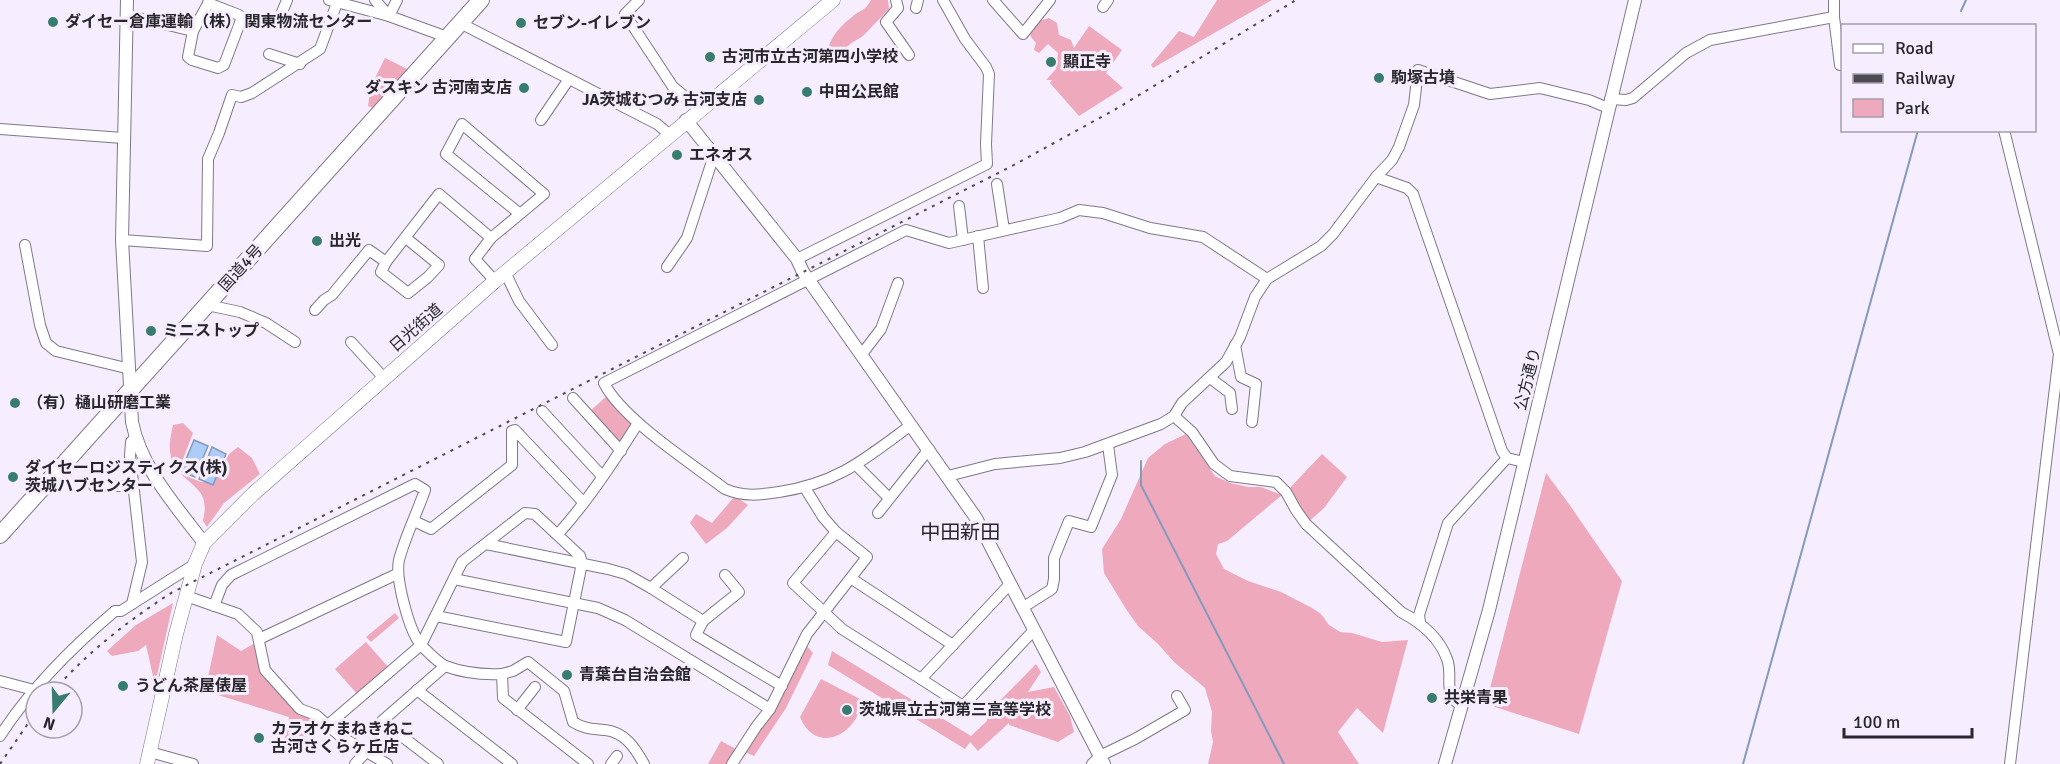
<svg xmlns="http://www.w3.org/2000/svg" width="2060" height="764" font-family="Signika,'Noto Sans JP',sans-serif">
  <style>
    .green { fill: #eea9bd }
    .water { fill: #adccf8; stroke: #859abb; stroke-width: 1.5 }
    .lines { fill: none; stroke-linecap: round; stroke-linejoin: round }
    .stream { stroke: #859abb; stroke-width: 2 }
    .minor-casing { stroke: #807887; stroke-width: 12 }
    .tertiary-casing { stroke: #807887; stroke-width: 14 }
    .secondary-casing { stroke: #807887; stroke-width: 15 }
    .trunk-casing { stroke: #807887; stroke-width: 18 }
    .minor { stroke: #fff; stroke-width: 10 }
    .tertiary { stroke: #fff; stroke-width: 12 }
    .secondary { stroke: #fff; stroke-width: 14 }
    .trunk { stroke: #fff; stroke-width: 16 }
    .rail { stroke: #4e4a52; stroke-width: 2; stroke-dasharray: 3 6; stroke-linecap: butt }
    .poi-dot { fill: #387c70; stroke: #f6edfe; stroke-width: 2 }
    .labels { text-anchor: middle; dominant-baseline: central; stroke-width: 6; stroke-linejoin: round; paint-order: stroke }
    .poi-label { font-size: 16px; font-weight: bold; fill: #29262c; stroke: #f6edfe; text-anchor: start }
    .street-label { font-size: 16px; fill: #29262c; stroke: #f6edfe }
    .quarter-label { font-size: 20px; fill: #29262c; stroke: #f6edfe }
  </style>
  <rect width="100%" height="100%" fill="#f6edfe"/>
  <g class="green">
    <path d="M871 0H888L889 9 863 36 850 44 838 55 825 60C829 39 837 29 853 16 862 9 865 11 871 0Z"/>
    <path d="M1217 0H1272L1153 68 1151 65 1179 31 1194 37Z"/>
    <path d="M1049 18 1057 23 1059 35 1071 40 1074 48 1089 26 1122 50 1106 73 1123 88 1079 116 1050 83 1052 80H1046L1056 69 1058 53 1048 44 1039 53 1034 50 1036 43 1031 37 1030 32 1039 21Z"/>
    <path d="M385 58 409 70 375 109 368 106 371 86Z"/>
    <path d="M608 395 636 423 620 447 589 412Z"/>
    <path d="M183 423 193 433 178 472C167 456 169 443 173 425Z"/>
    <path d="M1186 434 1215 476 1230 483 1249 487H1261L1282 495 1227 541 1218 544 1216 554 1224 569 1248 581 1281 592 1312 608 1321 614 1329 625 1340 632 1352 633 1382 642 1408 640 1383 733 1357 708 1338 732 1359 764H1208L1213 742 1211 731 1212 712 1205 688 1174 662 1158 644 1138 626 1126 609 1104 573 1102 549 1121 519 1148 458 1165 444Z"/>
    <path d="M238 447 252 458 260 474 224 503 207 527 203 521C209 494 199 491 181 474L201 482 215 481 229 454Z"/>
    <path d="M1322 454 1347 477 1324 508 1306 524 1286 492Z"/>
    <path d="M1546 473 1569 504 1622 581 1579 734 1486 704Z"/>
    <path d="M735 496 748 505 727 528 706 544 690 523 696 514 712 523Z"/>
    <path d="M173 603 155 685 146 645 138 651 112 656 107 651 136 625Z"/>
    <path d="M395 613 399 618 371 642 366 637Z"/>
    <path d="M217 635 241 651 255 643 263 675 312 719 300 752 283 747 289 717 205 691Z"/>
    <path d="M366 642 389 668 358 695 335 669Z"/>
    <path d="M806 645 813 653 786 708 754 756 743 751Z"/>
    <path d="M832 651 971 736 987 721V714L1036 664 1041 672 1028 692 1054 687 1070 716 1074 732 1058 742 1009 725V723L978 751 970 742 965 749 828 665Z"/>
    <path d="M821 679 862 700C858 735 816 756 800 717Z"/>
    <path d="M721 741 736 749 728 764H708Z"/>
  </g>
  <g class="water">
    <path d="M194 440 208 446 195 477 181 471Z"/>
    <path d="M212 447 226 454 213 485 199 479Z"/>
  </g>
  <g class="lines">
    <g class="stream">
      <path d="M1961 11 1966 0"/>
      <path d="M1141 461V485L1284 764"/>
      <path d="M1743 764 1918 130"/>
    </g>
    <g class="minor-casing">
      <g id="minor">
        <path d="M329 0 389 16 447 37"/>
        <path d="M375 0 389 16 397 0"/>
        <path d="M639 0 625 14 673 87 700 109"/>
        <path d="M896 0 898 8 886 22 909 55"/>
        <path d="M993 0 1023 34 1050 0"/>
        <path d="M1834 0V17L1840 65H1842"/>
        <path d="M208 3 239 15 241 20 224 65 218 68 192 60 188 57 193 31 210 0"/>
        <path d="M1103 7 1108 0"/>
        <path d="M916 8 918 0"/>
        <path d="M126 15 193 31"/>
        <path d="M278 22 287 0"/>
        <path d="M460 23 657 124 669 134"/>
        <path d="M269 54 300 64"/>
        <path d="M1610 99 1626 100 1633 98 1686 53 1710 40 1834 17"/>
        <path d="M541 120 569 79"/>
        <path d="M0 129 123 138"/>
        <path d="M2004 130 2059 354 2010 764"/>
        <path d="M1376 177 1407 188 1413 194 1502 451 1507 458 1524 462"/>
        <path d="M997 184 1004 230"/>
        <path d="M959 206 963 240"/>
        <path d="M978 236 983 288"/>
        <path d="M491 238 544 194 462 124 446 154 520 214"/>
        <path d="M122 240 207 246 208 159 219 133 232 95 241 97 252 93 320 49 337 3"/>
        <path d="M25 245 40 325 46 343 56 351 130 369"/>
        <path d="M797 259 987 164 986 144 989 74 986 67 965 39 943 0"/>
        <path d="M386 262 381 272 408 293 428 277 439 265 406 238"/>
        <path d="M667 267 687 238 714 155"/>
        <path d="M505 272 519 301 552 345"/>
        <path d="M207 305 240 312 266 323 295 342"/>
        <path d="M315 310 324 300 332 295 369 250 386 262 439 194 491 238 475 259 495 281"/>
        <path d="M351 342 384 378"/>
        <path d="M1235 345 1241 377 1256 384 1252 422"/>
        <path d="M862 354 881 329 898 283"/>
        <path d="M1210 378 1230 393 1232 409"/>
        <path d="M573 398 621 451"/>
        <path d="M542 411 602 476"/>
        <path d="M1174 416 1192 432 1214 464 1230 476 1276 482 1286 492 1296 510 1306 524 1401 612C1420 622 1439 637 1447 659 1454 677 1441 694 1462 706"/>
        <path d="M911 425C865 459 838 483 779 492 759 495 744 497 725 489 691 463 622 419 604 383L906 230 949 243 1060 218 1079 210 1103 213 1150 228 1203 237 1267 279"/>
        <path d="M856 465 889 498"/>
        <path d="M948 476 995 464 1060 458 1085 452 1161 424 1174 416 1182 403 1226 362 1240 337 1255 297 1267 279 1321 246 1333 234 1376 177 1392 160 1399 147 1414 105 1418 70 1490 94 1540 88 1589 100 1608 108"/>
        <path d="M94 486H133"/>
        <path d="M878 513 929 449"/>
        <path d="M414 521 431 529 512 465V431L515 430 583 502"/>
        <path d="M836 532 793 583 842 629 921 679 1010 584"/>
        <path d="M558 534C588 501 614 461 638 423"/>
        <path d="M486 544 608 569 626 574 651 588 703 621 696 635 782 686"/>
        <path d="M454 579 598 608 625 620 770 709 807 634 867 557 836 532 823 517 805 488"/>
        <path d="M852 579 953 645"/>
        <path d="M651 588 683 558"/>
        <path d="M186 596 238 614 257 632 265 670 300 709 316 715 340 736 387 764"/>
        <path d="M132 604 142 562 130 456 131 442 135 438"/>
        <path d="M214 606 222 585 231 575 415 484 425 490C417 513 405 537 399 560 395 578 409 631 421 645 429 653 435 660 445 666"/>
        <path d="M1022 608 1052 589 1054 579V558L1069 521 1091 527 1112 475 1108 445"/>
        <path d="M703 621 739 592 725 575"/>
        <path d="M1420 622 1419 615 1448 523 1507 458"/>
        <path d="M259 639 397 574"/>
        <path d="M502 674 513 671 528 662 564 691 573 722C584 729 593 729 605 730 625 732 635 748 644 764"/>
        <path d="M921 679 963 706 1034 630"/>
        <path d="M0 681 34 690"/>
        <path d="M417 690 512 764"/>
        <path d="M517 710 535 687"/>
        <path d="M329 724 421 645 462 562 525 513 535 514 580 556 582 563 566 642 436 616"/>
        <path d="M0 736C31 688 71 648 115 611H121L195 564"/>
        <path d="M150 752 193 764"/>
        <path d="M355 764 366 752"/>
        <path d="M438 764 382 721 445 666C464 673 482 675 502 674L503 698 588 764"/>
        <path d="M611 764 617 756"/>
        <path d="M732 764 756 727 770 709"/>
        <path d="M1092 764 1100 756 1135 739 1185 710 1177 696"/>
      </g>
    </g>
    <g class="tertiary-casing">
      <g id="tertiary">
        <path d="M127 0 122 240 132 422C141 468 176 506 204 543"/>
        <path d="M686 120 797 259 803 272 976 518 1104 764"/>
        <path d="M1445 764 1489 610 1635 0"/>
      </g>
    </g>
    <g class="secondary-casing">
      <path id="secondary" d="M147 764 176 634 195 564 204 543 253 494 495 281 833 0"/>
    </g>
    <g class="trunk-casing">
      <path id="trunk" d="M0 535 481 0"/>
    </g>
    <use href="#minor" class="minor"/>
    <use href="#tertiary" class="tertiary"/>
    <use href="#secondary" class="secondary"/>
    <use href="#trunk" class="trunk"/>
    <g class="rail">
      <path d="M53 692C86 653 128 621 171 593L1012 166 1116 109 1296 0"/>
      <path d="M0 764 36 712"/>
    </g>
  </g>
  <g class="poi-dot">
    <circle cx="53" cy="22" r="6"/>
    <circle cx="521" cy="23" r="6"/>
    <circle cx="710" cy="57" r="6"/>
    <circle cx="1051" cy="62" r="6"/>
    <circle cx="1379" cy="78" r="6"/>
    <circle cx="524" cy="88" r="6"/>
    <circle cx="807" cy="92" r="6"/>
    <circle cx="759" cy="100" r="6"/>
    <circle cx="677" cy="155" r="6"/>
    <circle cx="317" cy="241" r="6"/>
    <circle cx="151" cy="331" r="6"/>
    <circle cx="15" cy="403" r="6"/>
    <circle cx="13" cy="477" r="6"/>
    <circle cx="567" cy="675" r="6"/>
    <circle cx="123" cy="686" r="6"/>
    <circle cx="1432" cy="698" r="6"/>
    <circle cx="847" cy="710" r="6"/>
    <circle cx="259" cy="738" r="6"/>
  </g>
  <g class="labels">
    <g class="poi-label">
      <text x="65" y="22">ダイセー倉庫運輸（株） 関東物流センター</text>
      <text x="533" y="23">セブン-イレブン</text>
      <text x="722" y="57">古河市立古河第四小学校</text>
      <text x="1063" y="62">顯正寺</text>
      <text x="1391" y="78">駒塚古墳</text>
      <text x="512" y="88" text-anchor="end">ダスキン 古河南支店</text>
      <text x="819" y="92">中田公民館</text>
      <text x="747" y="100" text-anchor="end">JA茨城むつみ 古河支店</text>
      <text x="689" y="155">エネオス</text>
      <text x="329" y="241">出光</text>
      <text x="163" y="331">ミニストップ</text>
      <text x="27" y="403">（有）樋山研磨工業</text>
      <text x="25" y="468">ダイセーロジスティクス(株)<tspan x="25" dy="18">茨城ハブセンター</tspan></text>
      <text x="579" y="675">青葉台自治会館</text>
      <text x="135" y="686">うどん茶屋俵屋</text>
      <text x="1444" y="698">共栄青果</text>
      <text x="859" y="710">茨城県立古河第三高等学校</text>
      <text x="271" y="729">カラオケまねきねこ<tspan x="271" dy="18">古河さくらヶ丘店</tspan></text>
    </g>
    <g class="street-label">
      <text transform="translate(241 268) rotate(-48)">国道4号</text>
      <text transform="translate(416 328) rotate(-41)">日光街道</text>
      <text transform="translate(1528 379) rotate(-76)">公方通り</text>
    </g>
    <g class="quarter-label">
      <text x="960" y="532">中田新田</text>
    </g>
  </g>
  <rect x="1841" y="24" width="195" height="108" fill="#f6edfe" stroke="#a49daa" stroke-width="1.5"/>
  <rect x="1853" y="44" width="30" height="9" fill="#ffffff" stroke="#a49daa" stroke-width="1.5"/>
  <text x="1895" y="54" font-size="18" fill="#29262c">Road</text>
  <rect x="1853" y="74" width="30" height="9" fill="#4e4a52" stroke="#a49daa" stroke-width="1.5"/>
  <text x="1895" y="84" font-size="18" fill="#29262c">Railway</text>
  <rect x="1853" y="99" width="30" height="18" fill="#eea9bd" stroke="#a49daa" stroke-width="1.5"/>
  <text x="1895" y="114" font-size="18" fill="#29262c">Park</text>
  <g transform="translate(54 710) rotate(199)"><circle r="28" fill="#f6edfe" stroke="#a49daa" stroke-width="1.5"/>
  <path d="M0-4.5L10 22L0 15L-10 22Z" fill="#387c70"/>
  <text y="-9" font-size="16" font-weight="bold" text-anchor="middle" fill="#29262c">N</text>
  </g>
  <path d="M1844 728v9h128v-9" fill="none" stroke="#29262c" stroke-width="3"/>
  <text x="1853" y="728" font-size="18" fill="#29262c" stroke="#f6edfe" stroke-width="4.5" paint-order="stroke">100 m</text>
</svg>
